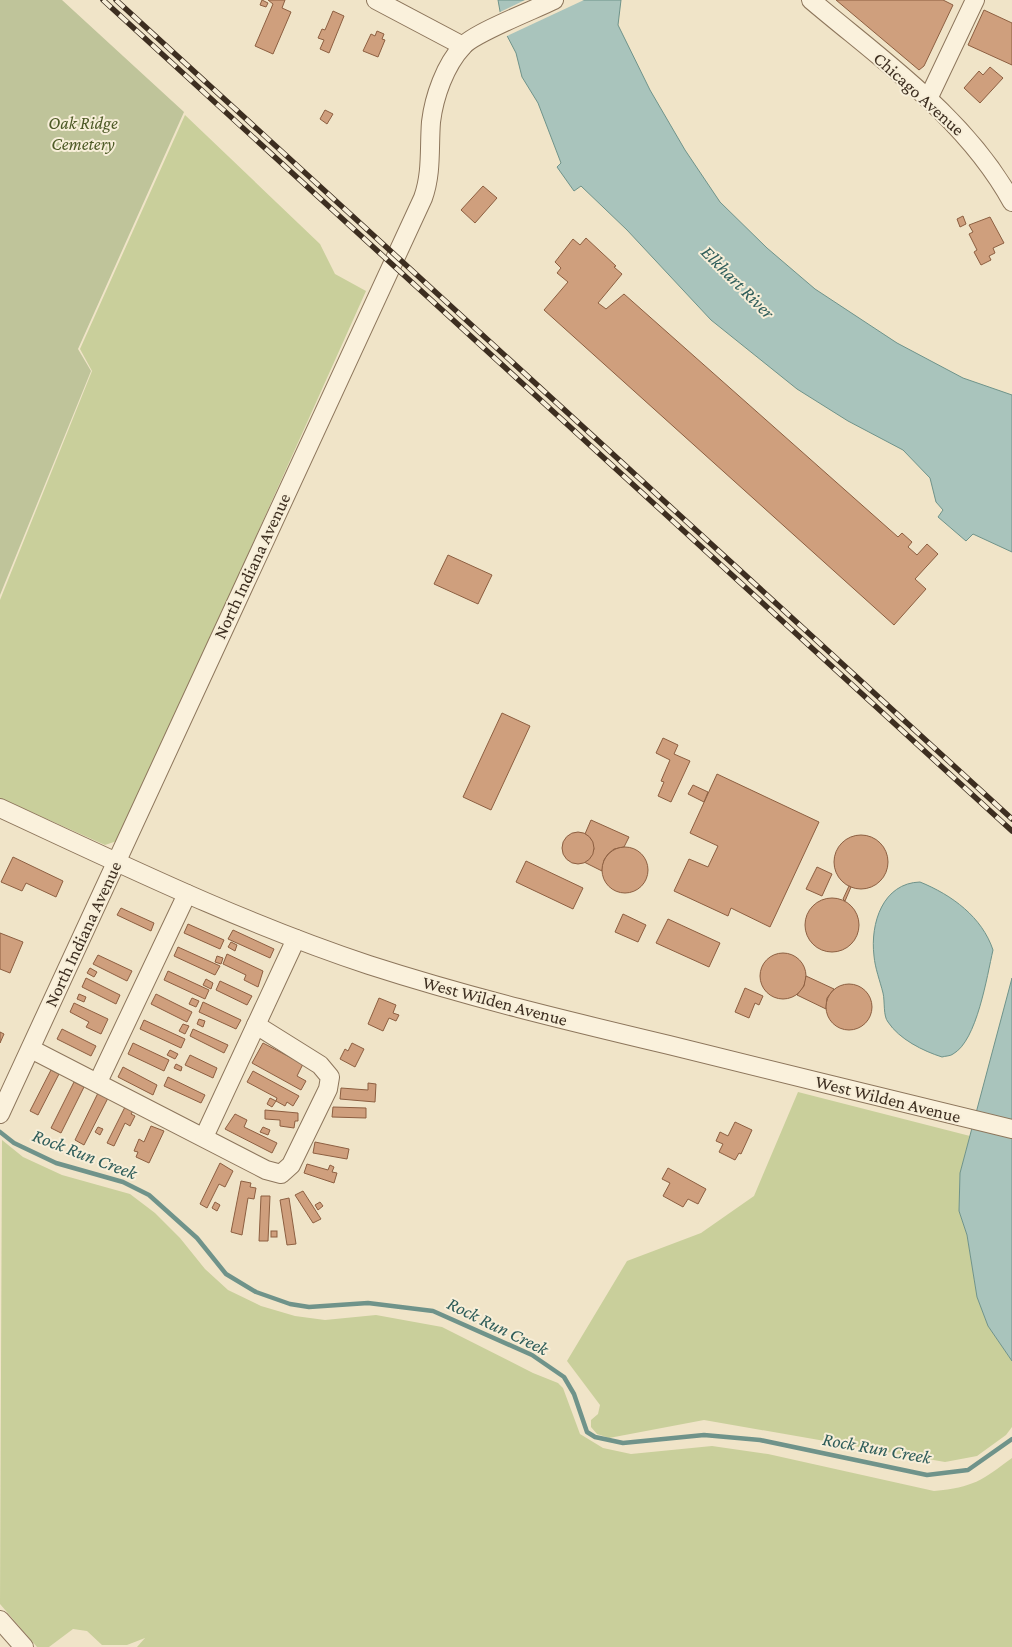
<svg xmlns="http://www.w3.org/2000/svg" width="1012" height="1647" font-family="'Crimson Pro',serif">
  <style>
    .green { fill: #c9cf9b }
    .cemetery { fill: #bfc49a }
    .water { fill: #a9c4bc; stroke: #6f938a }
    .pier { fill: #f0e4c8 }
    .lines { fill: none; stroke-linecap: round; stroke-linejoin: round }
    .stream { stroke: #6f938a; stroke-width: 4.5 }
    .building { fill: #cf9f7d; stroke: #8d5f41 }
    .minor-casing { stroke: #8d765c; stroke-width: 20 }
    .minor { stroke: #faf1dc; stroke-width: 18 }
    .rail-casing { stroke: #3d2e20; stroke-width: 5.5 }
    .rail { stroke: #f7eed8; stroke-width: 4; stroke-dasharray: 11; stroke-linecap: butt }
    .labels { text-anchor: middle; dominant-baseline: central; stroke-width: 4; stroke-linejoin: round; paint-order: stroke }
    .street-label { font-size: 18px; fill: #3d2e20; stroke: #f7eed8 }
    .park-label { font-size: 18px; font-style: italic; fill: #4d5a26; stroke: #f7eed8 }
    .water-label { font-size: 19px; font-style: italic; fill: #2f5d5a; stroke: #f7eed8 }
  </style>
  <rect width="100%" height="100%" fill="#f0e4c8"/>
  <g class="green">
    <path d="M185 115 320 244 335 274 366 291 122 835 117 841 105 845 0 798V600L92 371 80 349Z"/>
    <path d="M798 1092 970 1136 960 1173 959 1211 967 1235 977 1297 988 1326 1012 1361V1427L1006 1435 977 1456 945 1462 704 1420 609 1438 597 1434 591 1427V1420L598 1414 600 1405 567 1361 627 1261 701 1233 754 1196Z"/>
    <path d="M2 1140 23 1157 62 1175 130 1194 155 1213 180 1238 205 1269 228 1290 261 1306 295 1316 325 1320 376 1315 442 1327 533 1373 558 1383 563 1388 580 1434 603 1448 631 1454 712 1446 768 1454 934 1491C974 1487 981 1481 1012 1458V1647H137L145 1638 127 1645H102L87 1631 73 1629 49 1647H37L0 1604Z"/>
  </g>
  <path class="cemetery" d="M0 0H62L184 112 78 349 91 371 0 595Z"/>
  <g class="water">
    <path d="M498 0H621L618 25 650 90 685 150 720 202 767 248 815 289 897 343 963 378 1012 395V552L973 534 966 541 938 517 943 510 936 502 930 478 903 450 848 421 797 389 711 320 627 230 581 186 574 191 557 167 561 163 538 103 522 77 516 53 503 28Z"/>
    <path d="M920 882C952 895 982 917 993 950 987 976 977 1041 953 1054 951 1056 945 1056 942 1057 923 1051 899 1039 888 1022 883 1016 885 1001 883 993 880 981 875 968 874 956 870 923 883 883 920 882Z"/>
    <path d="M1012 978V1361L988 1326 977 1297 967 1235 959 1211 960 1173Z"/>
  </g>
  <path class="pier" d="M525 0H584L505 37 498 13Z"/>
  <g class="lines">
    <path class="stream" d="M0 1132 14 1143 56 1163 123 1182 149 1195 197 1238 226 1274 256 1292 290 1304 309 1307 368 1303 433 1311 532 1355 564 1377 574 1394 587 1432 595 1437 623 1443 704 1435 760 1440 927 1475 968 1470 1012 1439"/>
  </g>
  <g class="building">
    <path d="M262 0 268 3 266 7 260 5Z"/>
    <path d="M268 0H285L282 8 291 12 273 54 255 46 273 4Z"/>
    <path d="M836 0H943L953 5 924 66 919 70Z"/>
    <path d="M984 10 1012 23V65L968 45Z"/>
    <path d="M333 11 344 16 329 53 320 49 324 40 318 38 322 29 325 30Z"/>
    <path d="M377 31 384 34 382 39 385 40 378 57 363 51 371 34 375 36Z"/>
    <path d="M990 67 1003 78 980 103 964 88 979 71 983 75Z"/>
    <path d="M325 110 333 114 327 124 320 119Z"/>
    <path d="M483 186 497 198 475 223 461 210Z"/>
    <path d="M963 216 966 224 960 227 957 219Z"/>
    <path d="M990 217 1004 243 993 248 995 253 989 256 991 260 981 265 974 252 977 250 969 234 973 232 969 225Z"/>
    <path d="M586 238 616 266 614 267 622 274 598 303 606 309 624 294 898 537 902 533 912 542 908 547 917 555 927 544 938 554 915 579 926 589 894 625 544 310 568 282 557 273 561 268 555 262 573 239 580 245Z"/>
    <path d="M448 555 492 575 478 604 434 584Z"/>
    <path d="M502 713 530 726 491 810 463 797Z"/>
    <path d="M663 738 678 745 674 754 690 761 671 802 658 796 664 782 661 781 670 760 656 753Z"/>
    <path d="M717 774 819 822 770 927 731 908 728 916 674 891 689 859 708 867 718 846 690 833Z"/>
    <path d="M693 785 708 792 704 802 688 794Z"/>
    <path d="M591 820 629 837 624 847 614 849 608 854 604 860 602 871 584 862 590 858 594 849 591 839 585 834Z"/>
    <circle cx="578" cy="848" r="16"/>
    <circle cx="861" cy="862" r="27"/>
    <circle cx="625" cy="870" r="23"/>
    <path d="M13 857 63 881 56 897 26 883 22 891 1 882Z"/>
    <path d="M526 861 583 888 573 909 516 882Z"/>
    <path d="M817 867 832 874 822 896 806 889Z"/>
    <path d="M849 886 851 887 845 901 843 899Z"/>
    <circle cx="832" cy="925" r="27"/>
    <path d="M121 908 154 923 151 931 117 915Z"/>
    <path d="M623 914 646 925 638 942 615 932Z"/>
    <path d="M668 919 720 943 709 967 656 943Z"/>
    <path d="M188 924 224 940 220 949 184 933Z"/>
    <path d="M233 930 274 949 270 958 228 939Z"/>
    <path d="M0 933 23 942 10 973 0 969Z"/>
    <path d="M231 942 237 945 235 951 228 947Z"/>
    <path d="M178 947 220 966 215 975 174 956Z"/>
    <circle cx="783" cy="976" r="23"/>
    <path d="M227 954 263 971 258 987 244 980 246 975 223 964Z"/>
    <path d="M98 955 132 971 127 981 93 964Z"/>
    <path d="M217 956 223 958 221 964 215 962Z"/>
    <path d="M90 968 97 972 94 977 87 973Z"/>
    <path d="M168 971 209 990 205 999 164 980Z"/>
    <path d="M806 976 834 989 827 998 826 1009 797 995 804 986Z"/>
    <path d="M86 978 120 995 116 1004 82 987Z"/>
    <path d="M206 979 213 983 211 989 203 985Z"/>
    <path d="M220 981 252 996 247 1005 216 990Z"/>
    <circle cx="849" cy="1007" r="23"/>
    <path d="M745 988 763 996 759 1005 755 1003 749 1018 735 1012Z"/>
    <path d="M79 994 86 997 84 1002 77 999Z"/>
    <path d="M156 994 192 1012 187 1022 151 1004Z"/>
    <path d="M192 998 199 1001 196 1007 189 1004Z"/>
    <path d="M379 998 396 1005 393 1013 399 1015 396 1021 389 1018 383 1031 368 1024Z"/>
    <path d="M203 1002 241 1020 236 1029 199 1012Z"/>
    <path d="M74 1003 108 1019 101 1034 86 1027 89 1022 70 1012Z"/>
    <path d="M199 1019 205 1021 203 1027 197 1024Z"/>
    <path d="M144 1020 185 1039 181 1048 140 1029Z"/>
    <path d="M183 1024 189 1026 185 1034 179 1031Z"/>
    <path d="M62 1029 96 1046 91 1056 57 1039Z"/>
    <path d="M193 1029 228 1045 224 1053 190 1036Z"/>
    <path d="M0 1032 4 1034 0 1043Z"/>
    <path d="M133 1043 169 1060 164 1071 128 1054Z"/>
    <path d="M263 1043 303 1064 297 1076 306 1081 301 1090 252 1063Z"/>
    <path d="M352 1043 364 1049 355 1067 340 1059 345 1049 348 1051Z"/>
    <path d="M170 1050 178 1054 175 1059 167 1055Z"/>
    <path d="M190 1055 217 1068 213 1078 185 1065Z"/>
    <path d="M176 1064 182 1067 181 1071 174 1068Z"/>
    <path d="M123 1067 157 1085 153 1095 118 1077Z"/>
    <path d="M51 1070 59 1074 38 1115 30 1111Z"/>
    <path d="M253 1071 299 1096 293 1106 287 1102 285 1106 276 1101 277 1098 247 1082Z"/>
    <path d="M168 1077 205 1095 201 1103 164 1086Z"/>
    <path d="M74 1082 84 1087 61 1133 51 1128Z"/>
    <path d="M368 1083 376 1084 375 1102 340 1099 341 1088 368 1090Z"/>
    <path d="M98 1093 108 1098 84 1145 75 1140Z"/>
    <path d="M270 1098 276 1101 272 1107 267 1104Z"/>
    <path d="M125 1107 133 1111 131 1114 135 1116 130 1126 125 1123 114 1146 107 1143Z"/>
    <path d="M333 1107 366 1108V1118L332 1117Z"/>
    <path d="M265 1110 298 1113V1121H295L294 1128 280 1126V1120L265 1119Z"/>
    <path d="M235 1114 247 1120 244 1127 277 1143 272 1153 225 1129Z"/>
    <path d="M735 1122 752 1130 741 1154 739 1153 735 1160 719 1152 723 1144 716 1141 720 1132 728 1136Z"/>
    <path d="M151 1126 164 1131 149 1163 136 1157 138 1152 134 1151 139 1139 144 1142Z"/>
    <path d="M98 1127 103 1129 100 1135 95 1132Z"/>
    <path d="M263 1127 270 1130 268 1135 260 1132Z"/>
    <path d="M315 1142 349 1149 347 1159 313 1153Z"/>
    <path d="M220 1163 233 1171 225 1187 219 1184 207 1208 200 1204Z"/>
    <path d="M307 1164 328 1170 330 1165 334 1167 332 1172 337 1173 334 1183 304 1173Z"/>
    <path d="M668 1168 706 1189 698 1204 688 1199 683 1207 663 1196 670 1183 662 1179Z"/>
    <path d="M241 1181 251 1183 250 1187 256 1188 254 1199 248 1198 242 1235 231 1232Z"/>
    <path d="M303 1191 321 1219 313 1223 295 1195Z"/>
    <path d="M261 1196H270L268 1241H259Z"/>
    <path d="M289 1198 296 1244 287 1245 280 1200Z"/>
    <path d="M215 1202 220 1205 217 1211 212 1208Z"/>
    <path d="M320 1202 323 1206 318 1210 315 1205Z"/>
    <rect x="271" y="1231" width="6" height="6"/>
  </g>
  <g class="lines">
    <g class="minor-casing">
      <g id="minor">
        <path d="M376 0 463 46"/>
        <path d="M811 0C883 61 966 118 1012 202"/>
        <path d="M928 99 975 0"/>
        <path d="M0 808C121 864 242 923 369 965 468 997 568 1021 669 1045 783 1073 898 1102 1012 1129"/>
        <path d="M31 1049 266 1170 281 1174 291 1165 328 1089 330 1077 320 1065 256 1025"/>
        <path d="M98 1082 187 894"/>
        <path d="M0 1114 423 198C432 173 429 148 431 122 434 97 445 65 463 46 474 33 536 9 554 0"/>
        <path d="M204 1137 296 939"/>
        <path d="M0 1620 24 1647"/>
      </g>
    </g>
    <use href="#minor" class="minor"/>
    <g class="rail-casing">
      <g id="rail">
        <path d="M103 0 1012 831"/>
        <path d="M116 0 1012 819"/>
      </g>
    </g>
    <use href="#rail" class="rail"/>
  </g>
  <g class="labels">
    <g class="street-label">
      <text transform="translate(919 94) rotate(42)">Chicago Avenue</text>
      <text transform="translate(252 566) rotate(-65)">North Indiana Avenue</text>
      <text transform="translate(83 934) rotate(-65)">North Indiana Avenue</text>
      <text transform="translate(495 1001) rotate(15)">West Wilden Avenue</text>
      <text transform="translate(888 1099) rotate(14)">West Wilden Avenue</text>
    </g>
    <g class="park-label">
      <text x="83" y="123">Oak Ridge<tspan x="83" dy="21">Cemetery</tspan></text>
    </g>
    <g class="water-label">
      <text transform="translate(738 282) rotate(45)">Elkhart River</text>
      <text transform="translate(85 1154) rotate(21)">Rock Run Creek</text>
      <text transform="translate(498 1326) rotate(26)">Rock Run Creek</text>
      <text transform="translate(877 1448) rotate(10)">Rock Run Creek</text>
    </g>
  </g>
</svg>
